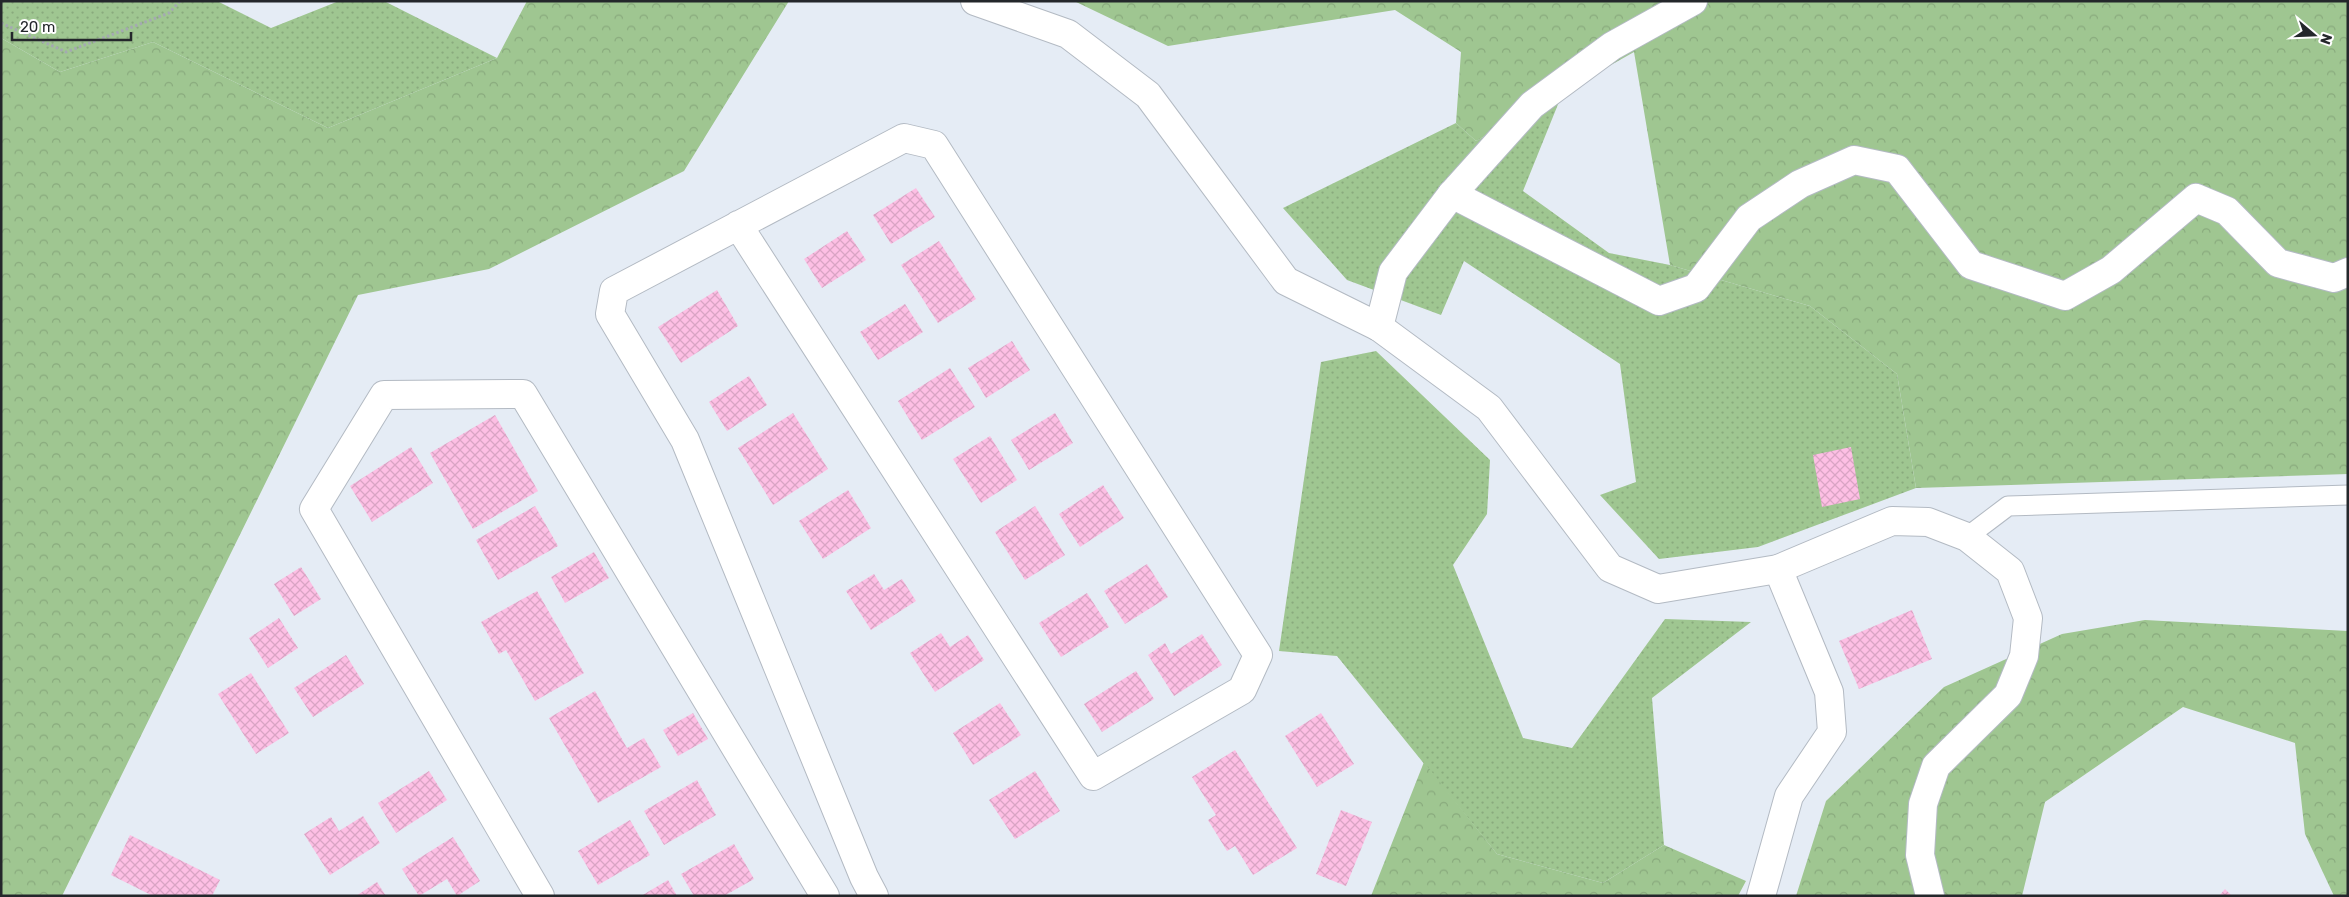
<svg xmlns="http://www.w3.org/2000/svg" width="2349" height="897" font-family="Rubik,sans-serif">
  <style>
    .grass { fill: url(#grass-dots) }
    .forest { fill: url(#forest-crowns) }
    .building { fill: url(#building-cross-hatch) }
    .lines { fill: none; stroke-linecap: round; stroke-linejoin: round }
    .service-casing { stroke: #b3bac3; stroke-width: 21 }
    .minor-casing { stroke: #b3bac3; stroke-width: 30 }
    .path { stroke: #a4aab1; stroke-width: 3; stroke-dasharray: 2.5 2.5; stroke-linecap: butt }
    .service { stroke: #fff; stroke-width: 19 }
    .minor { stroke: #fff; stroke-width: 28 }
  </style>
  <defs>
    <pattern id="grass-dots" width="8" height="8" patternUnits="userSpaceOnUse" patternTransform="scale(1.25)"><rect width="8" height="8" fill="#9fc691"/><path d="M2 2h.1M6 6h.1" fill="none" stroke="#89aa7d" stroke-width="1.8" stroke-linecap="round"/></pattern>
    <pattern id="forest-crowns" width="20" height="18" patternUnits="userSpaceOnUse" patternTransform="scale(1.25)"><rect width="20" height="18" fill="#9fc691"/><path d="M2 6a3 3 0 1 1 6 0M12 15a3 3 0 1 1 6 0" fill="none" stroke="#89aa7d"/></pattern>
    <pattern id="building-cross-hatch" width="8" height="8" patternUnits="userSpaceOnUse" patternTransform="scale(1.25)"><rect width="8" height="8" fill="#fdbfe4"/><path d="M0 0l8 8M0 8l8-8" fill="none" stroke="#d9a4c4"/></pattern>
  </defs>
  <rect width="100%" height="100%" fill="#e5ecf5"/>
  <g class="grass">
    <path d="M1 1H217L271 28 339 1H384L497 58 328 128 153 42 60 72 1 38Z"/>
    <path d="M1563 92 1523 191 1609 253 1670 265 1810 306 1897 374 1916 488 1758 547 1659 559 1600 495 1636 482 1620 364 1464 261 1441 315 1347 280 1283 208 1456 123 1476 141Z"/>
    <path d="M1376 351 1490 460 1487 514 1453 565 1523 738 1572 748 1665 619 1751 622 1652 698 1664 845 1603 883 1497 854 1337 656 1279 651 1321 362Z"/>
  </g>
  <g class="forest">
    <path d="M527 1H789L684 171 489 269 358 295 62 896H1V38L60 72 153 42 328 128 497 58Z"/>
    <path d="M1074 1H2348V474L1916 488 1897 374 1810 306 1670 265 1634 52 1476 141 1456 123 1461 52 1395 10 1168 46Z"/>
    <path d="M2145 620 2348 631V896H2334L2305 834 2295 743 2183 707 2045 802 2022 896H1796L1826 801 1944 687 2062 634Z"/>
    <path d="M1424 762 1497 854 1603 883 1664 845 1746 881 1738 896H1371Z"/>
  </g>
  <g class="building">
    <path d="M916 188 935 217 891 244 873 215Z"/>
    <path d="M847 231 866 260 822 288 804 259Z"/>
    <path d="M939 241 976 299 938 323 901 265Z"/>
    <path d="M717 290 738 326 681 363 658 327Z"/>
    <path d="M905 304 923 332 878 360 860 332Z"/>
    <path d="M1012 341 1030 370 986 398 968 368Z"/>
    <path d="M950 368 975 407 922 440 898 401Z"/>
    <path d="M749 376 767 405 727 431 709 402Z"/>
    <path d="M793 413 828 469 773 505 738 448Z"/>
    <path d="M1055 413 1073 443 1029 470 1011 440Z"/>
    <path d="M495 415 538 491 473 529 430 453Z"/>
    <path d="M990 436 1017 480 981 503 953 459Z"/>
    <path d="M411 447 433 483 372 522 350 486Z"/>
    <path d="M1851 447 1860 499 1822 507 1813 455Z"/>
    <path d="M1103 485 1124 518 1080 547 1059 514Z"/>
    <path d="M848 490 871 528 823 559 799 521Z"/>
    <path d="M535 506 558 546 498 580 476 540Z"/>
    <path d="M1035 506 1065 555 1025 580 995 532Z"/>
    <path d="M594 552 609 578 565 603 551 577Z"/>
    <path d="M1147 564 1168 597 1125 624 1104 591Z"/>
    <path d="M301 567 321 599 294 616 274 584Z"/>
    <path d="M874 574 884 590 902 579 916 601 871 630 846 591Z"/>
    <path d="M537 591 584 673 535 701 506 650 499 654 481 622Z"/>
    <path d="M1087 593 1109 627 1061 657 1039 623Z"/>
    <path d="M1912 610 1932 659 1859 689 1839 641Z"/>
    <path d="M279 618 298 648 268 668 249 638Z"/>
    <path d="M941 633 950 647 968 635 984 660 935 692 910 653Z"/>
    <path d="M1202 634 1222 665 1174 696 1148 655 1165 643 1171 654Z"/>
    <path d="M346 655 364 684 313 717 294 688Z"/>
    <path d="M1136 671 1154 699 1102 732 1084 704Z"/>
    <path d="M251 673 289 733 256 754 218 694Z"/>
    <path d="M595 691 627 748 644 738 661 767 598 803 549 718Z"/>
    <path d="M1000 703 1021 735 973 765 953 733Z"/>
    <path d="M693 713 708 739 678 756 663 730Z"/>
    <path d="M1321 713 1354 764 1317 787 1285 736Z"/>
    <path d="M1235 750 1297 848 1253 875 1235 846 1227 851 1208 820 1216 815 1192 777Z"/>
    <path d="M429 771 447 800 396 833 378 803Z"/>
    <path d="M1035 771 1060 811 1015 839 989 800Z"/>
    <path d="M697 780 716 815 664 845 644 811Z"/>
    <path d="M1341 810 1372 822 1346 886 1316 874Z"/>
    <path d="M363 816 380 843 330 875 304 834 331 817 339 831Z"/>
    <path d="M630 820 650 855 598 885 578 851Z"/>
    <path d="M130 835 220 880 212 896H153L111 875Z"/>
    <path d="M453 837 480 881 457 896 447 879 419 896 402 869Z"/>
    <path d="M734 844 754 879 724 896H694L681 874Z"/>
    <path d="M668 880 677 896H641Z"/>
    <path d="M377 882 386 896H356Z"/>
    <path d="M2225 889 2232 896H2219Z"/>
  </g>
  <g class="lines">
    <g class="service-casing">
      <path id="service" d="M1967 537 2008 506 2348 495"/>
    </g>
    <g class="minor-casing">
      <g id="minor">
        <path d="M975 1 1068 34 1148 95 1286 281 1379 327 1489 408 1610 568 1658 589 1778 569 1892 521 1928 522 1967 537 2010 571 2028 618 2024 656 2008 695 1936 766 1923 804 1920 855 1930 896"/>
        <path d="M1452 194 1659 301 1696 288 1749 218 1800 184 1854 160 1897 169 1971 265 2065 296 2111 270 2196 198 2227 211 2278 263 2334 278 2348 272"/>
        <path d="M738 225 1093 776 1242 690 1258 655 934 145 904 138 614 291 610 314 685 440 864 877 874 896"/>
        <path d="M1379 327 1393 272 1452 194 1532 105 1612 46 1693 1"/>
        <path d="M540 896 314 509 384 395 523 394 825 896"/>
        <path d="M1761 896 1789 796 1832 732 1829 692 1778 569"/>
      </g>
    </g>
    <path class="path" d="M1 23 66 52 169 13 180 1"/>
    <use href="#service" class="service"/>
    <use href="#minor" class="minor"/>
  </g>
  <rect width="2349" height="897" fill="none" stroke="#24272b" stroke-width="5"/>
  <g transform="translate(2314 35) rotate(109)" stroke="#ffffff" stroke-width="4" paint-order="stroke">
  <path d="M0-4L9 19L0 12L-9 19Z" fill="#24272b"/>
  <text y="-8" font-size="14" font-weight="bold" text-anchor="middle" fill="#24272b">N</text>
  </g>
  <path d="M12 32v8h119v-8" fill="none" stroke="#24272b" stroke-width="2.5"/>
  <text x="20" y="32" font-size="15" fill="#24272b" stroke="#ffffff" stroke-width="4" paint-order="stroke">20 m</text>
</svg>
